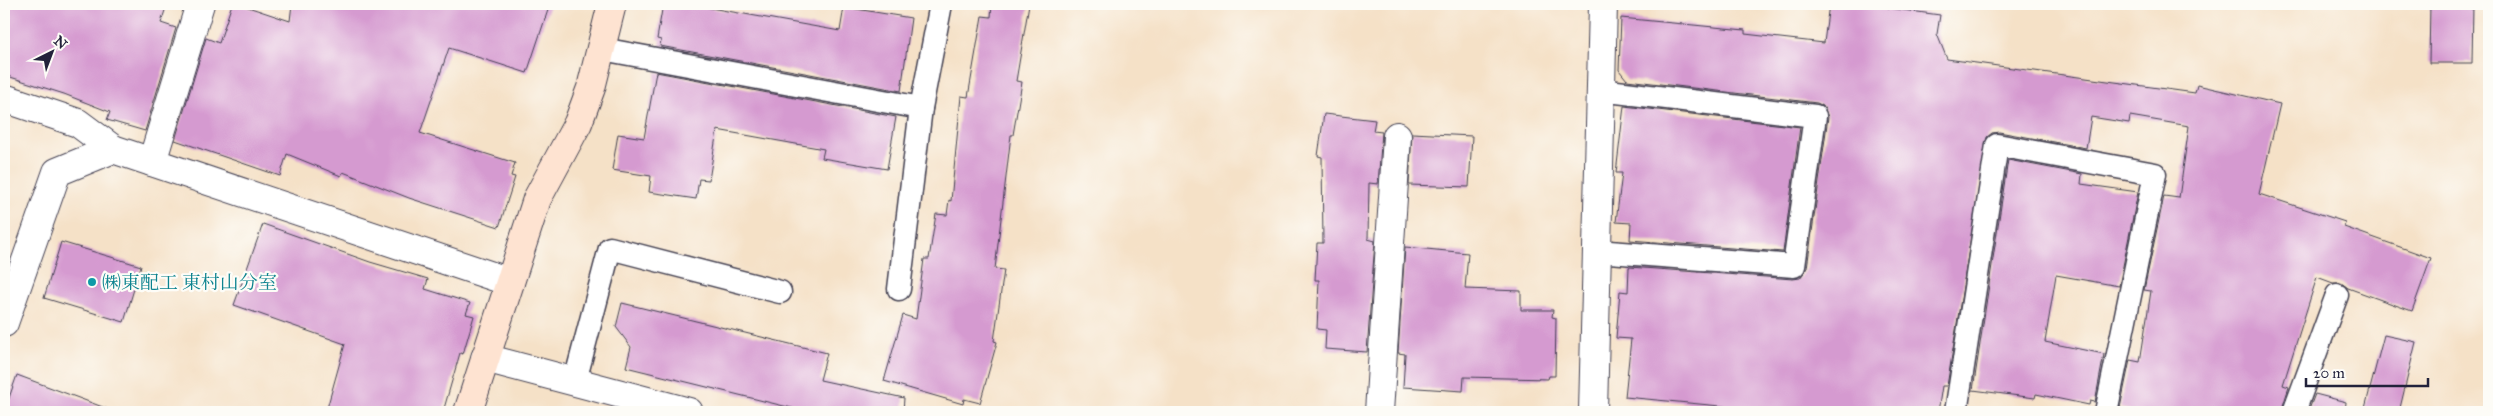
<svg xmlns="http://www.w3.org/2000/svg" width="2493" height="416" font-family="'IM FELL Great Primer','Noto Serif JP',serif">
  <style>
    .building { fill: #d59ad0 }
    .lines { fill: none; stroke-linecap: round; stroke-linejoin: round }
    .lane-casing { stroke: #423f50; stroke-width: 25 }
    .street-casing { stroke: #423f50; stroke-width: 30 }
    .secondary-casing { stroke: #423f50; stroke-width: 30 }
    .lane { stroke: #fff; stroke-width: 22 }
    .street { stroke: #fff; stroke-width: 28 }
    .secondary { stroke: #fee3d1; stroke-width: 28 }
    .culture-dot { fill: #0f9aa8; stroke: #fdfcf7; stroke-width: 2 }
    .labels { text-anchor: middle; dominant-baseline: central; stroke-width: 4.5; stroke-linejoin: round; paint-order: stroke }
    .culture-label { font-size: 19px; fill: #0d838f; stroke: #fdfcf7; text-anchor: start }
  </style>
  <rect width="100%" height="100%" fill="#fdfcf7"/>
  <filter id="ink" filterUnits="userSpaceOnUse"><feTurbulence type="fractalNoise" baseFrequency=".02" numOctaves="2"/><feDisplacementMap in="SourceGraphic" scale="10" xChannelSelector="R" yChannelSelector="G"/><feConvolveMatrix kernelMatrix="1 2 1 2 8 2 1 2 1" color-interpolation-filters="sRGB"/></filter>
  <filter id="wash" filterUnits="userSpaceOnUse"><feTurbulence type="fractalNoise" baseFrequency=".0096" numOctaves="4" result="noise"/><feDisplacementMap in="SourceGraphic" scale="20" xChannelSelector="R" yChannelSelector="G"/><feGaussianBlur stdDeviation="1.12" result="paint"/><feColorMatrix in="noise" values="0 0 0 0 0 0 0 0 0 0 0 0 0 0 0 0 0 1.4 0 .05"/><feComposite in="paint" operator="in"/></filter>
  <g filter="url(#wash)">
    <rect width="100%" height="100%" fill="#f5e1c7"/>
    <g id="blocks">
      <g class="building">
        <path d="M4 4H167L161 23 176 28 145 131 107 120 110 112 64 94 4 75Z"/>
        <path d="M232 4H239L290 21 292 4H550L527 73 449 48 420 133 515 163 511 176 515 177 499 227 409 198 343 172 341 176 287 154 280 176 175 140 206 38 219 43Z"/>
        <path d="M663 4H688L840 31 844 7 911 18 901 91 660 46 661 40 657 39Z"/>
        <path d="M992 4H1029L1016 81 1022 82 1013 135H1011L995 269 1004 270 994 341 997 342 980 403 964 399 963 404 884 381 903 315 916 319 924 259H929L936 214 947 215 949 200 951 201 961 96 968 97 982 16 991 17Z"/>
        <path d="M1829 4H1888V8L1940 15 1937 34 1947 59 2195 93 2197 85 2280 104 2259 194 2345 222 2344 227 2431 258 2412 311 2348 288 2341 283H2333L2317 277 2283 385 2289 387 2281 412H2138L2120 408 2130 360 2140 362 2151 291 2144 290 2164 196 2179 198 2189 126 2130 116 2129 123 2091 117 2086 148 1999 132 1992 133 1987 137 1947 386H1942L1938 412H1751L1752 409 1625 397 1631 339 1616 338 1620 291 1628 292 1629 267 1793 279 1800 278 1807 268 1828 117 1823 106 1817 103 1627 80 1619 70 1621 18 1745 30V34L1824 43Z"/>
        <path d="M2430 4H2473L2472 63H2429Z"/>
        <path d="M656 72 896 117 887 169 822 158 824 149 717 130 709 180 699 179 696 199 649 192 651 176 612 170 618 134 644 138Z"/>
        <path d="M1624 106 1800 127 1783 252 1630 240 1631 223 1616 222 1622 173H1616Z"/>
        <path d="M1324 114 1375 120 1373 131 1382 132 1378 184 1369 183 1368 239 1375 241 1367 352 1325 349 1326 330 1317 329 1319 280H1315L1317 243H1323L1322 157 1318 156Z"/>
        <path d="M1412 133 1472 136 1469 187 1409 185Z"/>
        <path d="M2008 160 2082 174 2081 184 2138 192 2119 286 2056 275 2045 342 2104 354 2095 402 2090 401 2089 405 2036 394 2035 398 1973 390Z"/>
        <path d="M263 224 370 262 428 279 425 289 470 303 466 314 474 316 463 354 460 353 443 412H326L345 344 234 305Z"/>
        <path d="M61 242 141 266 124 322 44 298Z"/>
        <path d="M1405 247 1468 253 1465 289 1521 291V310H1553L1552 317 1556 318 1555 376H1549L1548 379 1464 377 1463 391 1403 387 1405 354 1398 353Z"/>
        <path d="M622 303 827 353 820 380 904 398 903 412H808L626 367 631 347 616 327Z"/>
        <path d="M2384 335 2416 342 2399 412H2364Z"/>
        <path d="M17 375 108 409V412H4Z"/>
        <path d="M2315 394 2346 402 2345 412H2308Z"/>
      </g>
    </g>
  </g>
  <g filter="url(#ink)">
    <use href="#blocks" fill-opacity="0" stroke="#423f50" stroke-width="1"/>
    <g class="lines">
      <g class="lane-casing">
        <g id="lane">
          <path d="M602 49 921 108"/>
          <path d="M1596 251 1794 266 1815 116 1600 90"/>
          <path d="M899 289 921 108 941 4"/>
          <path d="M575 381 610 248 780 292"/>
          <path d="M1956 412 1997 145 2155 174 2106 412"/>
          <path d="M2294 412 2337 295"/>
        </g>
      </g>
      <g class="street-casing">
        <g id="street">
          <path d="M4 98 78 123 113 149"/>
          <path d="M152 162 200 4"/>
          <path d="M4 323 57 172 113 149 510 282"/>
          <path d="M485 358 689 412"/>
          <path d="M1379 412 1397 136"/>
          <path d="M1593 412 1603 4"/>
        </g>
      </g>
      <g class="secondary-casing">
        <path id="secondary" d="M468 412 537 199 578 123 591 88 612 4"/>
      </g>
      <use href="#lane" class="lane"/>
      <use href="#street" class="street"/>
      <use href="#secondary" class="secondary"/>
    </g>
  </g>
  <circle class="culture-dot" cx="92" cy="282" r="5"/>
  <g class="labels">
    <g class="culture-label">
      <text x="102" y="282">㈱東配工 東村山分室</text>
    </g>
  </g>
  <rect width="2493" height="416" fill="none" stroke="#fdfcf7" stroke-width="20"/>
  <g transform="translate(52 52) rotate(42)" stroke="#fdfcf7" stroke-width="4" paint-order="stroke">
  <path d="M0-4L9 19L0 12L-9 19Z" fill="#22223b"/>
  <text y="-8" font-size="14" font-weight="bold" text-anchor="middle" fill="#22223b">N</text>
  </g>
  <path d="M2306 378v8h122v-8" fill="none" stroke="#22223b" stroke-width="2.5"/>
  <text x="2313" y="378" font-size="15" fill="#22223b" stroke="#fdfcf7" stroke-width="4" paint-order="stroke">20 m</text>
</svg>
